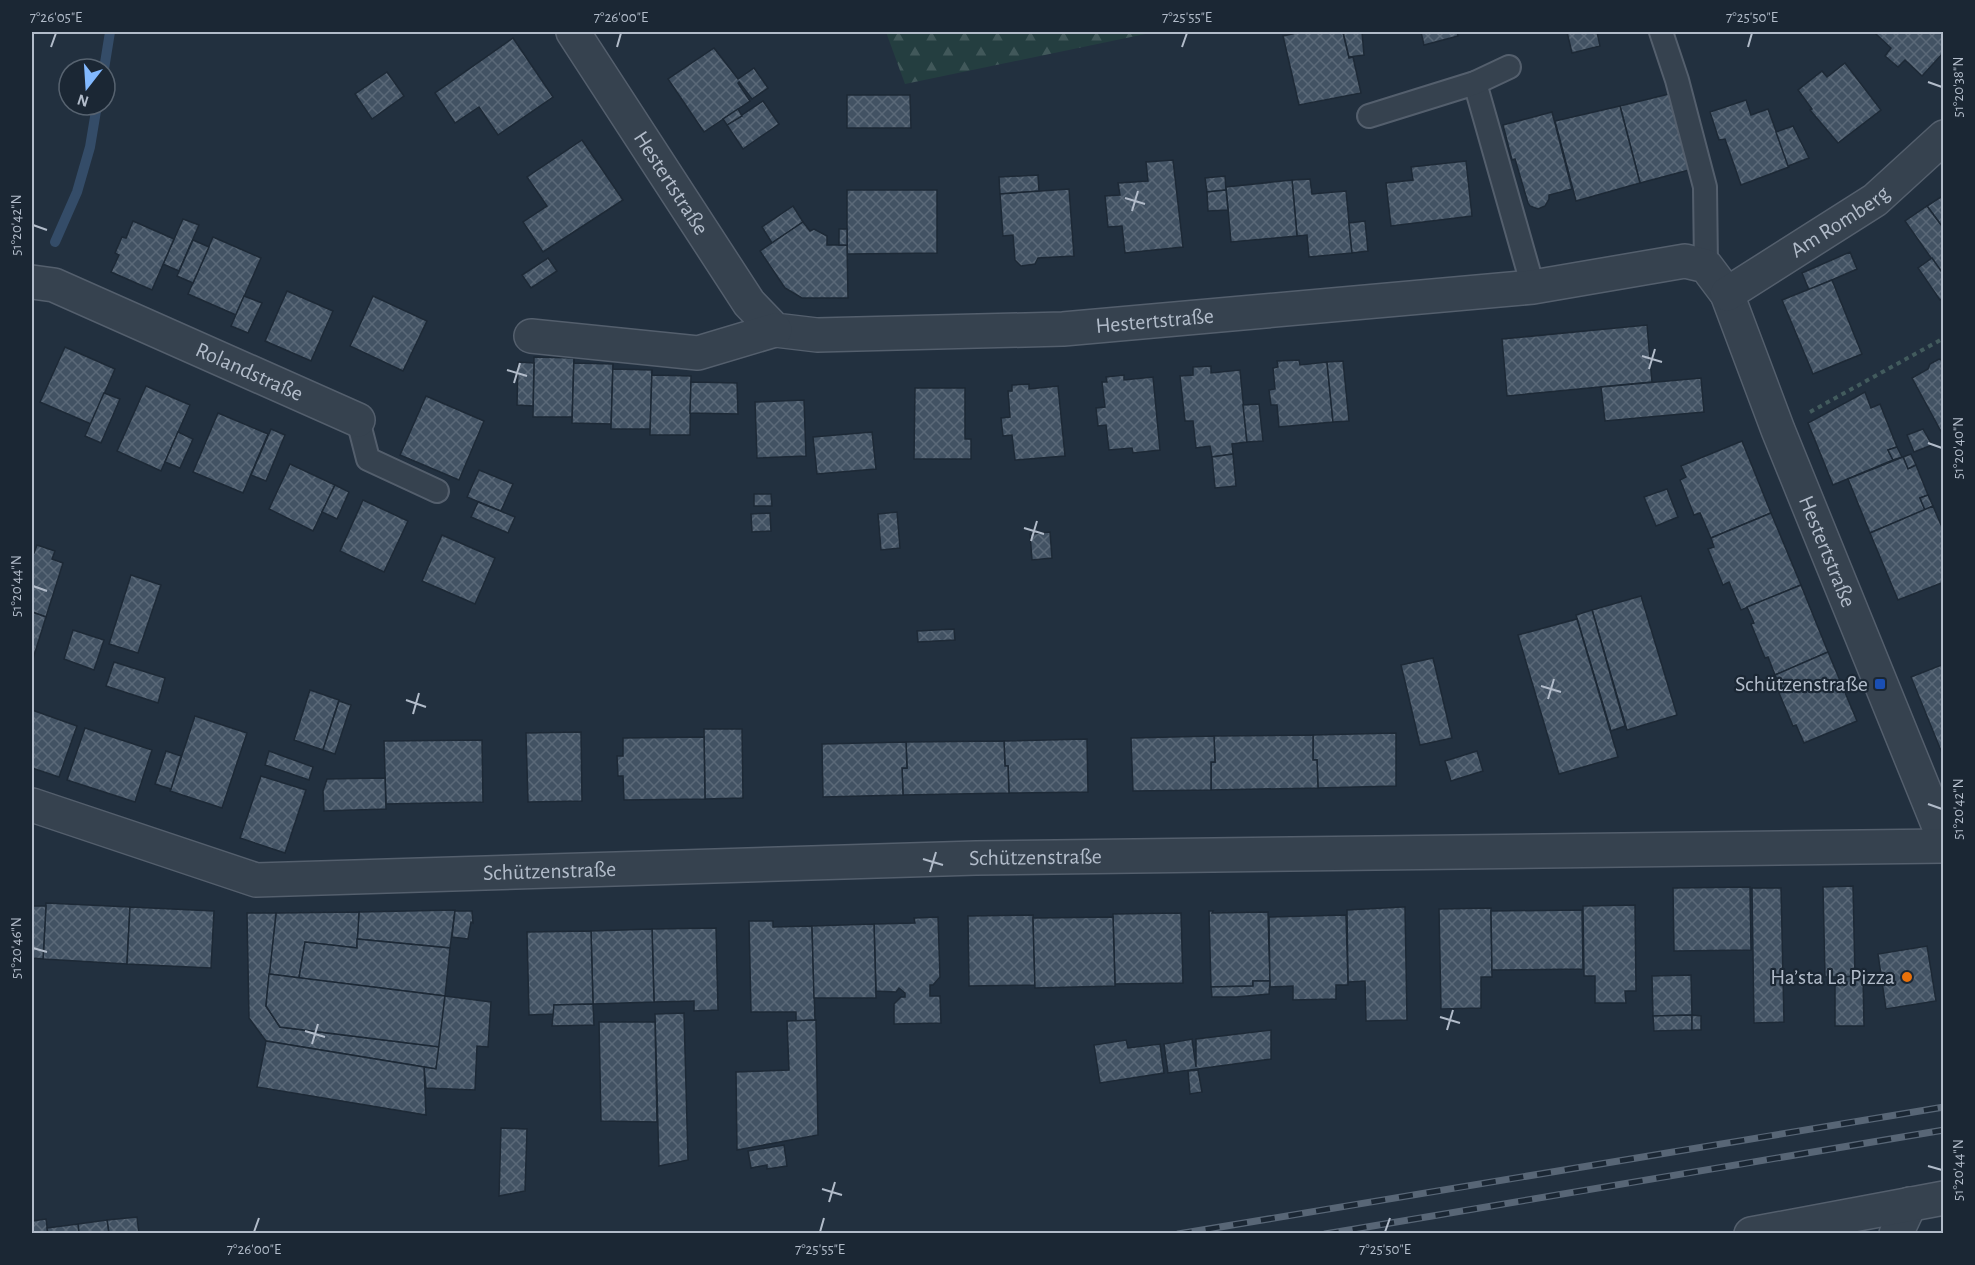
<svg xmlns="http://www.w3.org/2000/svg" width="1975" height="1265" font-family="'Alegreya Sans',sans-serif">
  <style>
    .forest { fill: url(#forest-firs) }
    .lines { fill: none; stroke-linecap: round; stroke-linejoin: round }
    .stream { stroke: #344c68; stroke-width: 10 }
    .building { fill: url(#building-cross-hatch); stroke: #1d2936; stroke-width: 1.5 }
    .service-casing { stroke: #545f6d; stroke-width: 26 }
    .minor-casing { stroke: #545f6d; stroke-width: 36 }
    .tertiary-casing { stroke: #545f6d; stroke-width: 36 }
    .path { stroke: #425b5d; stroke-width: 4; stroke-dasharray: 4.5 4.5; stroke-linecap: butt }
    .service { stroke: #36424f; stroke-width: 22 }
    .minor { stroke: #36424f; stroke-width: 33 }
    .tertiary { stroke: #36424f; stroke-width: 33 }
    .rail-casing { stroke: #586676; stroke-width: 7 }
    .rail { stroke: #1b2734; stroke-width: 4.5; stroke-dasharray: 14; stroke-linecap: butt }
    .ticks { fill: none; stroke: #b2bcca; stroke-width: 2 }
    .transit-dot { fill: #1a4fb4; stroke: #1b2734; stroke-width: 2 }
    .food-dot { fill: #e8710a; stroke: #1b2734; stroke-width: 2 }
    .labels { text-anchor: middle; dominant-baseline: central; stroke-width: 4.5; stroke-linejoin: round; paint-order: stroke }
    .street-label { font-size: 22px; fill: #b2bcca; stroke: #1b2734 }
    .poi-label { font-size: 22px; fill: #b2bcca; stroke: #1b2734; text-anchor: end }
    .neatline { fill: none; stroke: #b2bcca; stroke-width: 2 }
    .ticks-label { font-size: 15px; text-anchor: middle; fill: #b2bcca }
  </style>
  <defs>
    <pattern id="forest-firs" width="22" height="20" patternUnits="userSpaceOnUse" patternTransform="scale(1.5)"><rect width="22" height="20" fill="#243e40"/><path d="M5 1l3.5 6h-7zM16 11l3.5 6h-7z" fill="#41585a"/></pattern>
    <pattern id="building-cross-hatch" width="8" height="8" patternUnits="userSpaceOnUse" patternTransform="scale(1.5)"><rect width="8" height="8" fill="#425263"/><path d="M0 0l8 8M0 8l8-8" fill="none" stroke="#5b6978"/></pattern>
  </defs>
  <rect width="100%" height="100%" fill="#22303f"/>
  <path class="forest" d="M886 32H1155L905 84Z"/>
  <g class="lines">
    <g class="stream">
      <path d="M104 69 110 32"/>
      <path d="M55 242 77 192 90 147 97 105"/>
    </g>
  </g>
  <g class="building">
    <path d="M1301 32H1343L1349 58 1353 57 1361 93 1299 105 1283 36Z"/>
    <path d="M1343 32H1362L1364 55 1349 57Z"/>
    <path d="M1421 32H1457L1458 36 1424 45Z"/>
    <path d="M1567 32H1597L1600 46 1572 53Z"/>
    <path d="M1878 32H1939L1944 36V52L1922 76 1905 60 1898 67 1885 56 1891 48 1876 34Z"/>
    <path d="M513 38 553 97 498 135 479 107 455 123 435 93Z"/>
    <path d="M714 48 738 79 754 68 768 88 752 99 739 82 738 83 750 101 704 132 668 79Z"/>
    <path d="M1845 63 1881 110 1838 143 1810 110 1812 109 1798 90 1822 71 1827 77Z"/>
    <path d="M387 72 404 96 372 119 355 94Z"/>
    <path d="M1669 94 1689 170 1640 183 1620 106Z"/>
    <path d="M847 95H910L911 128H847Z"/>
    <path d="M1746 100 1751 115 1768 109 1789 167 1741 185 1725 139 1719 140 1710 112Z"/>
    <path d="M763 101 779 124 743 149 727 125Z"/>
    <path d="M1620 106 1640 183 1576 201 1555 121Z"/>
    <path d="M738 109 742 116 727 125 723 119Z"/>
    <path d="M1552 112 1572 189 1549 195V199L1545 206 1538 209 1530 206 1528 203 1515 159 1512 160 1503 125Z"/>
    <path d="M1793 126 1809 158 1788 166 1776 132Z"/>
    <path d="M582 140 623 200 543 252 523 222 547 206 527 177Z"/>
    <path d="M1173 160 1183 247 1125 253 1122 226 1108 227 1105 196 1120 195 1118 183 1148 181 1146 162Z"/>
    <path d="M1466 161 1472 216 1391 226 1386 183 1413 180 1411 167Z"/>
    <path d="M1038 175 1039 191 1000 194 999 177Z"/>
    <path d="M1225 176 1226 190 1207 192 1205 178Z"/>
    <path d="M1310 179 1312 194 1346 191 1352 253 1309 257 1307 235 1297 236 1292 180Z"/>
    <path d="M1292 180 1297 236 1231 242 1226 187Z"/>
    <path d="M1069 189 1074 256 1038 258 1035 264 1021 266 1015 260 1013 235 1003 236 1000 194Z"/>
    <path d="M847 190H937V253L847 254Z"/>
    <path d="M1226 190 1228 210 1208 211 1207 192Z"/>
    <path d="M1944 195V229L1927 206Z"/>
    <path d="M793 206 803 222 772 243 762 227Z"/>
    <path d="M1927 206 1944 229V271L1941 272 1905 221Z"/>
    <path d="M183 219 199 225 179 271 163 264Z"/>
    <path d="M133 221 174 239 152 290 111 272 119 255 115 253 122 237 126 238Z"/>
    <path d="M1365 221 1368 251 1352 253 1349 223Z"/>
    <path d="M803 222 810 231 814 229 827 236V245H847L848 298H802L785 288 760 251Z"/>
    <rect x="839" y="229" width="8" height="16"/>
    <path d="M213 237 261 258 236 315 188 294Z"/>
    <path d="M193 240 209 247 193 283 177 276Z"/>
    <path d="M1850 252 1857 269 1809 290 1802 273Z"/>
    <path d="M548 258 557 271 531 288 522 275Z"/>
    <path d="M1932 258 1944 275V298L1940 300 1918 268Z"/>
    <path d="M1832 280 1862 354 1813 374 1782 300Z"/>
    <path d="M287 291 333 311 311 361 265 341Z"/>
    <path d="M244 296 262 303 248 333 231 326Z"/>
    <path d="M373 296 427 321 403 371 350 346Z"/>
    <path d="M1647 325 1652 382 1507 396 1502 339Z"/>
    <path d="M65 347 115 369 91 424 40 402Z"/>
    <path d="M534 357 574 358 572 423V417H533Z"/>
    <path d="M574 358V363L613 364 611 429V424L572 423Z"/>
    <path d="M1939 359 1944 361 1943 435 1912 378 1928 369 1930 364Z"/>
    <path d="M1299 360 1300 365 1327 362 1333 422 1279 427 1277 405H1271L1269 390 1275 389 1273 368 1278 367 1277 361Z"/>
    <path d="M1343 361 1349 421 1333 422 1327 362Z"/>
    <path d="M518 362 534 363 533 406 517 405Z"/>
    <path d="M613 364V369L652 370 650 435V429H611Z"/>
    <path d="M1211 366V373L1240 370 1247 442 1232 444 1233 454 1212 457 1210 446 1196 448 1193 421H1185L1180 376 1193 375V367Z"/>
    <path d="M652 370V375L691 376 690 435H650Z"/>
    <path d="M1124 375V380L1153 377 1160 450 1133 453 1132 448 1109 450 1106 425 1098 426 1096 408 1105 407 1102 382H1107L1106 377Z"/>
    <path d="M1701 378 1704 412 1605 421 1601 387Z"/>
    <path d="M691 382 737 383 738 414 690 413Z"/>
    <path d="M1029 384V389L1058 386 1065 456 1015 460 1012 435 1003 436 1001 418 1010 417 1008 391H1012V385Z"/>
    <path d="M146 386 190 405 161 471 117 451Z"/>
    <path d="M915 388H965V439H971V459H914Z"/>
    <path d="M1865 392 1871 408 1880 404 1897 447 1888 450 1893 460 1833 485 1808 423Z"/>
    <path d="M104 393 120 399 101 443 85 436Z"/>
    <path d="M426 396 484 421 459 480 400 455Z"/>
    <path d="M804 400 806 456 757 458 755 402Z"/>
    <path d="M1259 404 1263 441 1247 442 1243 405Z"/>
    <path d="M218 413 268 434 243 493 193 472Z"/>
    <path d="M271 429 285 435 266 481 251 475Z"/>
    <path d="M1923 429 1932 445 1914 452 1907 435Z"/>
    <path d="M178 432 193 439 180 468 165 462Z"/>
    <path d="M872 432 876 469 817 474 813 437Z"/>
    <path d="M1742 441 1771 513 1711 538 1700 513 1694 515 1680 480 1686 477 1681 466Z"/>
    <path d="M1897 447 1902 457 1893 460 1888 450Z"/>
    <path d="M1233 454 1236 486 1215 488 1212 457Z"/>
    <path d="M1911 454 1916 465 1908 469 1903 457Z"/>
    <path d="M1903 457 1908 469 1916 465 1928 495 1920 498 1925 510 1870 533 1848 479Z"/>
    <path d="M290 464 335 485 313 531 269 509Z"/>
    <path d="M479 470 513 484 501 511 467 497Z"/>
    <path d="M335 485 349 492 337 519 322 512Z"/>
    <path d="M1667 489 1678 517 1656 526 1644 497Z"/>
    <path d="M754 494H771L772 506H754Z"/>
    <path d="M1928 495 1933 506 1925 510 1920 498Z"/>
    <path d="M363 500 408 521 384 572 340 551Z"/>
    <path d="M478 502 515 517 508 533 471 517Z"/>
    <path d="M1933 506 1944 532V582L1898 600 1870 533Z"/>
    <path d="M897 512 900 548 881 550 878 514Z"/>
    <path d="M770 513 771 531 752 532 751 514Z"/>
    <path d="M1771 513 1801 585 1741 610 1729 582 1723 585 1708 549 1714 547 1711 538Z"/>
    <path d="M1050 532 1052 558 1032 560 1030 534Z"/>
    <path d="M442 535 495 558 475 604 422 581Z"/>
    <path d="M37 545 55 551 52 559 63 563 46 617 32 612V552L34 553Z"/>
    <path d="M131 575 161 585 138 653 109 644Z"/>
    <path d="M1801 585 1828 652 1775 675 1768 657 1765 658 1751 624 1754 623 1747 607Z"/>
    <path d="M1641 596 1677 715 1627 730 1592 610Z"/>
    <path d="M1592 610 1625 726 1611 731 1576 615Z"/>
    <path d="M32 612 46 617 32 662Z"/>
    <path d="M1577 619 1618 757 1559 774 1518 635Z"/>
    <path d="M954 629 955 640 918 642 917 631Z"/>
    <path d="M73 630 104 640 94 670 64 659Z"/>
    <path d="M1828 652 1857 721 1804 743 1796 725 1793 726 1779 693 1782 691 1775 675Z"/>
    <path d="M1433 658 1452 738 1420 745 1401 665Z"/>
    <path d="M114 662 165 678 158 703 106 686Z"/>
    <path d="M1944 664V758L1911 677Z"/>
    <path d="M310 690 339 700 323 750 294 740Z"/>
    <path d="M339 701 351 705 335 754 323 750Z"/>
    <path d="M32 710 77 726 59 777 32 768Z"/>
    <path d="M195 716 247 733 222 808 170 791Z"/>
    <path d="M85 728 152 750 135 802 67 780Z"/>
    <path d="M704 729H742L743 798 705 799Z"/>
    <path d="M581 732 582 801 528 802 526 733Z"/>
    <path d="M1396 733V786L1318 788 1317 760H1313V735Z"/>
    <path d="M1313 735V760H1317L1318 788 1211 790V762H1215L1214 736Z"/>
    <path d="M1214 736 1215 762H1211V790L1133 791 1131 738Z"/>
    <path d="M704 737 705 799 624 800 623 776H618L617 756H623V738Z"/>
    <path d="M1087 739 1088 792 1009 793 1008 766H1005L1004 741Z"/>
    <path d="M482 740 483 802 386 804 384 741Z"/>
    <path d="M1004 741 1005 766H1008L1009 793 903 795 902 768H907L906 742Z"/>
    <path d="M906 742 907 768H902L903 795 823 797 822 744Z"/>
    <path d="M166 751 181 756 171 789 155 784Z"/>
    <path d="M269 751 313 767 309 780 265 765Z"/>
    <path d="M1477 751 1483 771 1451 781 1445 761Z"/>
    <path d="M261 776 306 790 285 853 240 838Z"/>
    <path d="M385 778 386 809 324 811 323 791 327 779Z"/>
    <path d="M1853 886 1855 977H1825L1823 887Z"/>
    <path d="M1750 887 1751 950 1674 951 1673 888Z"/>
    <path d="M1752 888H1781L1784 1022 1754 1023Z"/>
    <path d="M46 903 130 907 127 964 43 959Z"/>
    <path d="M1635 905 1636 991H1625L1626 1003H1595V976H1584L1583 906Z"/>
    <path d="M32 906H46L43 959 32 958Z"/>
    <path d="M130 907 214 911 211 968 127 964Z"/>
    <path d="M1402 907H1405L1407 1020 1366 1021 1365 981 1348 982 1347 910Z"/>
    <path d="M1491 908 1492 977H1481V1008L1441 1009 1439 909Z"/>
    <path d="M455 910 450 948 357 939 359 912Z"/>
    <path d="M1582 910 1583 969 1492 970 1491 911Z"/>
    <path d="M455 911H472L473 923 471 922 468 939 452 937Z"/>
    <path d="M1209 911H1213L1212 913 1268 912 1270 981H1253V986L1211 987Z"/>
    <path d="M359 912 357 948 305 942 299 978 269 974 276 913Z"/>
    <path d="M247 913H276L266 1006 280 1027 440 1047 436 1069 266 1041 249 1018Z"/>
    <path d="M1181 913 1183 983 1115 984 1113 914Z"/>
    <path d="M1033 915 1035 985 969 986 968 916Z"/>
    <path d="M1346 915 1348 985H1336V999L1293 1000V986L1270 987 1269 917Z"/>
    <path d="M938 917 940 977 933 985H930V996H940L941 1023 894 1024V1004L901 997H905V993L899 988 896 992 876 991 874 924 915 923 914 918Z"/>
    <path d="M1113 917 1115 986 1035 988 1033 918Z"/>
    <path d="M749 921H773V927L812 926 815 1020 796 1021V1012H751Z"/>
    <path d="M874 924 876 998H814L812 926Z"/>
    <path d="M716 928 718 1010 694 1011V1001L654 1002 652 929Z"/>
    <path d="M652 929 654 1002 593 1004 591 931Z"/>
    <path d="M591 931 593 1004 554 1005V1014L529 1015 527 932Z"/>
    <path d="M357 939 450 948 445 996 299 978 305 942 357 948Z"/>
    <path d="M1927 946 1936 1001 1886 1009 1878 954Z"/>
    <path d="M269 974 445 996 440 1047 280 1027 266 1006Z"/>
    <path d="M1691 975 1692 1015 1653 1016 1652 976Z"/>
    <path d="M1863 976 1864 1026H1835V977Z"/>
    <path d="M1253 981H1270L1269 994 1236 997H1212L1211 987 1253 986Z"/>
    <path d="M445 996 491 1002 488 1047 477 1046 475 1090 426 1088 424 1067 436 1069Z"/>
    <path d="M593 1004 594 1025 552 1026 554 1005Z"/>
    <path d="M684 1013 688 1160 659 1166 655 1014Z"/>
    <path d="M1692 1015V1030L1654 1031 1653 1016Z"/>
    <path d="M1692 1015 1701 1016V1030H1692Z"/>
    <path d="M816 1020 818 1135 737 1150 736 1072 789 1070 787 1021Z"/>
    <path d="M599 1022H655L657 1122 601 1121Z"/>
    <path d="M1271 1030V1059L1168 1073 1164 1044 1192 1039 1196 1067V1039Z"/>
    <path d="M1126 1040 1128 1048 1160 1044 1164 1073 1100 1083 1094 1045Z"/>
    <path d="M266 1041 424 1067 426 1115 257 1087Z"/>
    <path d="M1198 1070 1202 1092 1190 1094 1188 1071Z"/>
    <path d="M501 1128 527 1129 525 1191 499 1196Z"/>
    <path d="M784 1145 787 1166 767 1169V1165L751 1168 748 1151Z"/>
    <path d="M137 1217 139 1234H109L107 1220Z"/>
    <path d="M46 1219 48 1234H32V1221Z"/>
    <path d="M107 1220 109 1234H79L78 1224Z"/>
    <path d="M78 1224 79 1234H48L47 1228Z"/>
  </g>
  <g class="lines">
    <g class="service-casing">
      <g id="service">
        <path d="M1661 32 1677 80 1705 187 1706 266"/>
        <path d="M1475 83 1533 287"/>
        <path d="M1369 116 1475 83 1509 67"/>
        <path d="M358 420 368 459 437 491"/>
      </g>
    </g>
    <g class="minor-casing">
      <g id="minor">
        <path id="s1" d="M573 32 749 303 775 330 817 335 1063 329 1533 287 1685 261 1706 266 1727 294 1778 430 1944 839"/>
        <path id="s2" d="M32 282 54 285 358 420"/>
        <path id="s3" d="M1727 294 1875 200 1944 137"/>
        <path d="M531 336 698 353 775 330"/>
        <path id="s4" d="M32 805 256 880 976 858 1944 846"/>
        <path d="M1896 1234 1910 1204"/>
      </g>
    </g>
    <g class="tertiary-casing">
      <path id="tertiary" d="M1751 1234 1944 1198"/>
    </g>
    <path class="path" d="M1810 412 1944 338"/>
    <use href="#service" class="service"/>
    <use href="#minor" class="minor"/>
    <use href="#tertiary" class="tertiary"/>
    <g class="rail-casing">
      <g id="rail">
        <path d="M1178 1234 1944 1107"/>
        <path d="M1325 1234 1944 1130"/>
      </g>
    </g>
    <use href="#rail" class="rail"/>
  </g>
  <path class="ticks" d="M51 47 56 33M617 47 621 33M1182 47 1187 33M1748 47 1752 33M1928 82 1942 87M1125 198 1145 204M1132 211 1138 191M33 225 47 230M1642 356 1662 362M1649 369 1655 349M507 370 527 376M514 383 520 363M1928 443 1942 448M1024 528 1044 534M1031 541 1037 521M33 586 47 591M1541 686 1561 692M1548 699 1554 679M406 700 426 707M413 714 419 693M1928 804 1942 809M923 859 943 865M930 872 936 852M33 948 47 952M1440 1017 1460 1023M1447 1030 1453 1010M305 1031 325 1037M312 1044 318 1024M1928 1166 1942 1170M822 1189 842 1195M829 1202 835 1182M254 1232 259 1218M820 1232 824 1218M1385 1232 1390 1218"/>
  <rect class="transit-dot" x="1874" y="678" width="12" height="12" rx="3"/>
  <circle class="food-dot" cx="1907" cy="977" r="6"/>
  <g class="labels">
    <g class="street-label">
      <text stroke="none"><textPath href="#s1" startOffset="180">Hestertstraße</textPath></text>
      <text stroke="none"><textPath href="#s3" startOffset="134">Am Romberg</textPath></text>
      <text stroke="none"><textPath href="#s1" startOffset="741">Hestertstraße</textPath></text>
      <text stroke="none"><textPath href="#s2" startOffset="236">Rolandstraße</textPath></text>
      <text stroke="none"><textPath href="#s1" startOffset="1608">Hestertstraße</textPath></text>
      <text stroke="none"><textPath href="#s4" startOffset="1016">Schützenstraße</textPath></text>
      <text stroke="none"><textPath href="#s4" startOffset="530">Schützenstraße</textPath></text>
    </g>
    <g class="poi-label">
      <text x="1868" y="684">Schützenstraße</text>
      <text x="1895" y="977">Ha’sta La Pizza</text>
    </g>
  </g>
  <rect width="1975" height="1265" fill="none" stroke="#1b2734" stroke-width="66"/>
  <g transform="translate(87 87) rotate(197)"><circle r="28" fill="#1b2734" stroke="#576370" stroke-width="1.5"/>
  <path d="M0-4.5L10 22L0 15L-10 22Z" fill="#82b9ff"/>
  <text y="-9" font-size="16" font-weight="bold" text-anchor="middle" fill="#b2bcca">N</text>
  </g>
  <rect x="33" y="33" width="1909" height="1199" class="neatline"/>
  <g class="ticks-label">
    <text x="56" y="22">7°26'05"E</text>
    <text x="621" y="22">7°26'00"E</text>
    <text x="1187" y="22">7°25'55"E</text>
    <text x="1752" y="22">7°25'50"E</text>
    <text transform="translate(1958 87) rotate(-90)" y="5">51°20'38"N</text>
    <text transform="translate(16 225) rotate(-90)" y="5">51°20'42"N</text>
    <text transform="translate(1958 448) rotate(-90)" y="5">51°20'40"N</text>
    <text transform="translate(16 586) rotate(-90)" y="5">51°20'44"N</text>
    <text transform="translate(1958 809) rotate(-90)" y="5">51°20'42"N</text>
    <text transform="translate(16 948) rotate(-90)" y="5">51°20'46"N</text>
    <text transform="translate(1958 1170) rotate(-90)" y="5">51°20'44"N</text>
    <text x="254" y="1254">7°26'00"E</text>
    <text x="820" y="1254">7°25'55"E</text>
    <text x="1385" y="1254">7°25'50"E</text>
  </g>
</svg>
